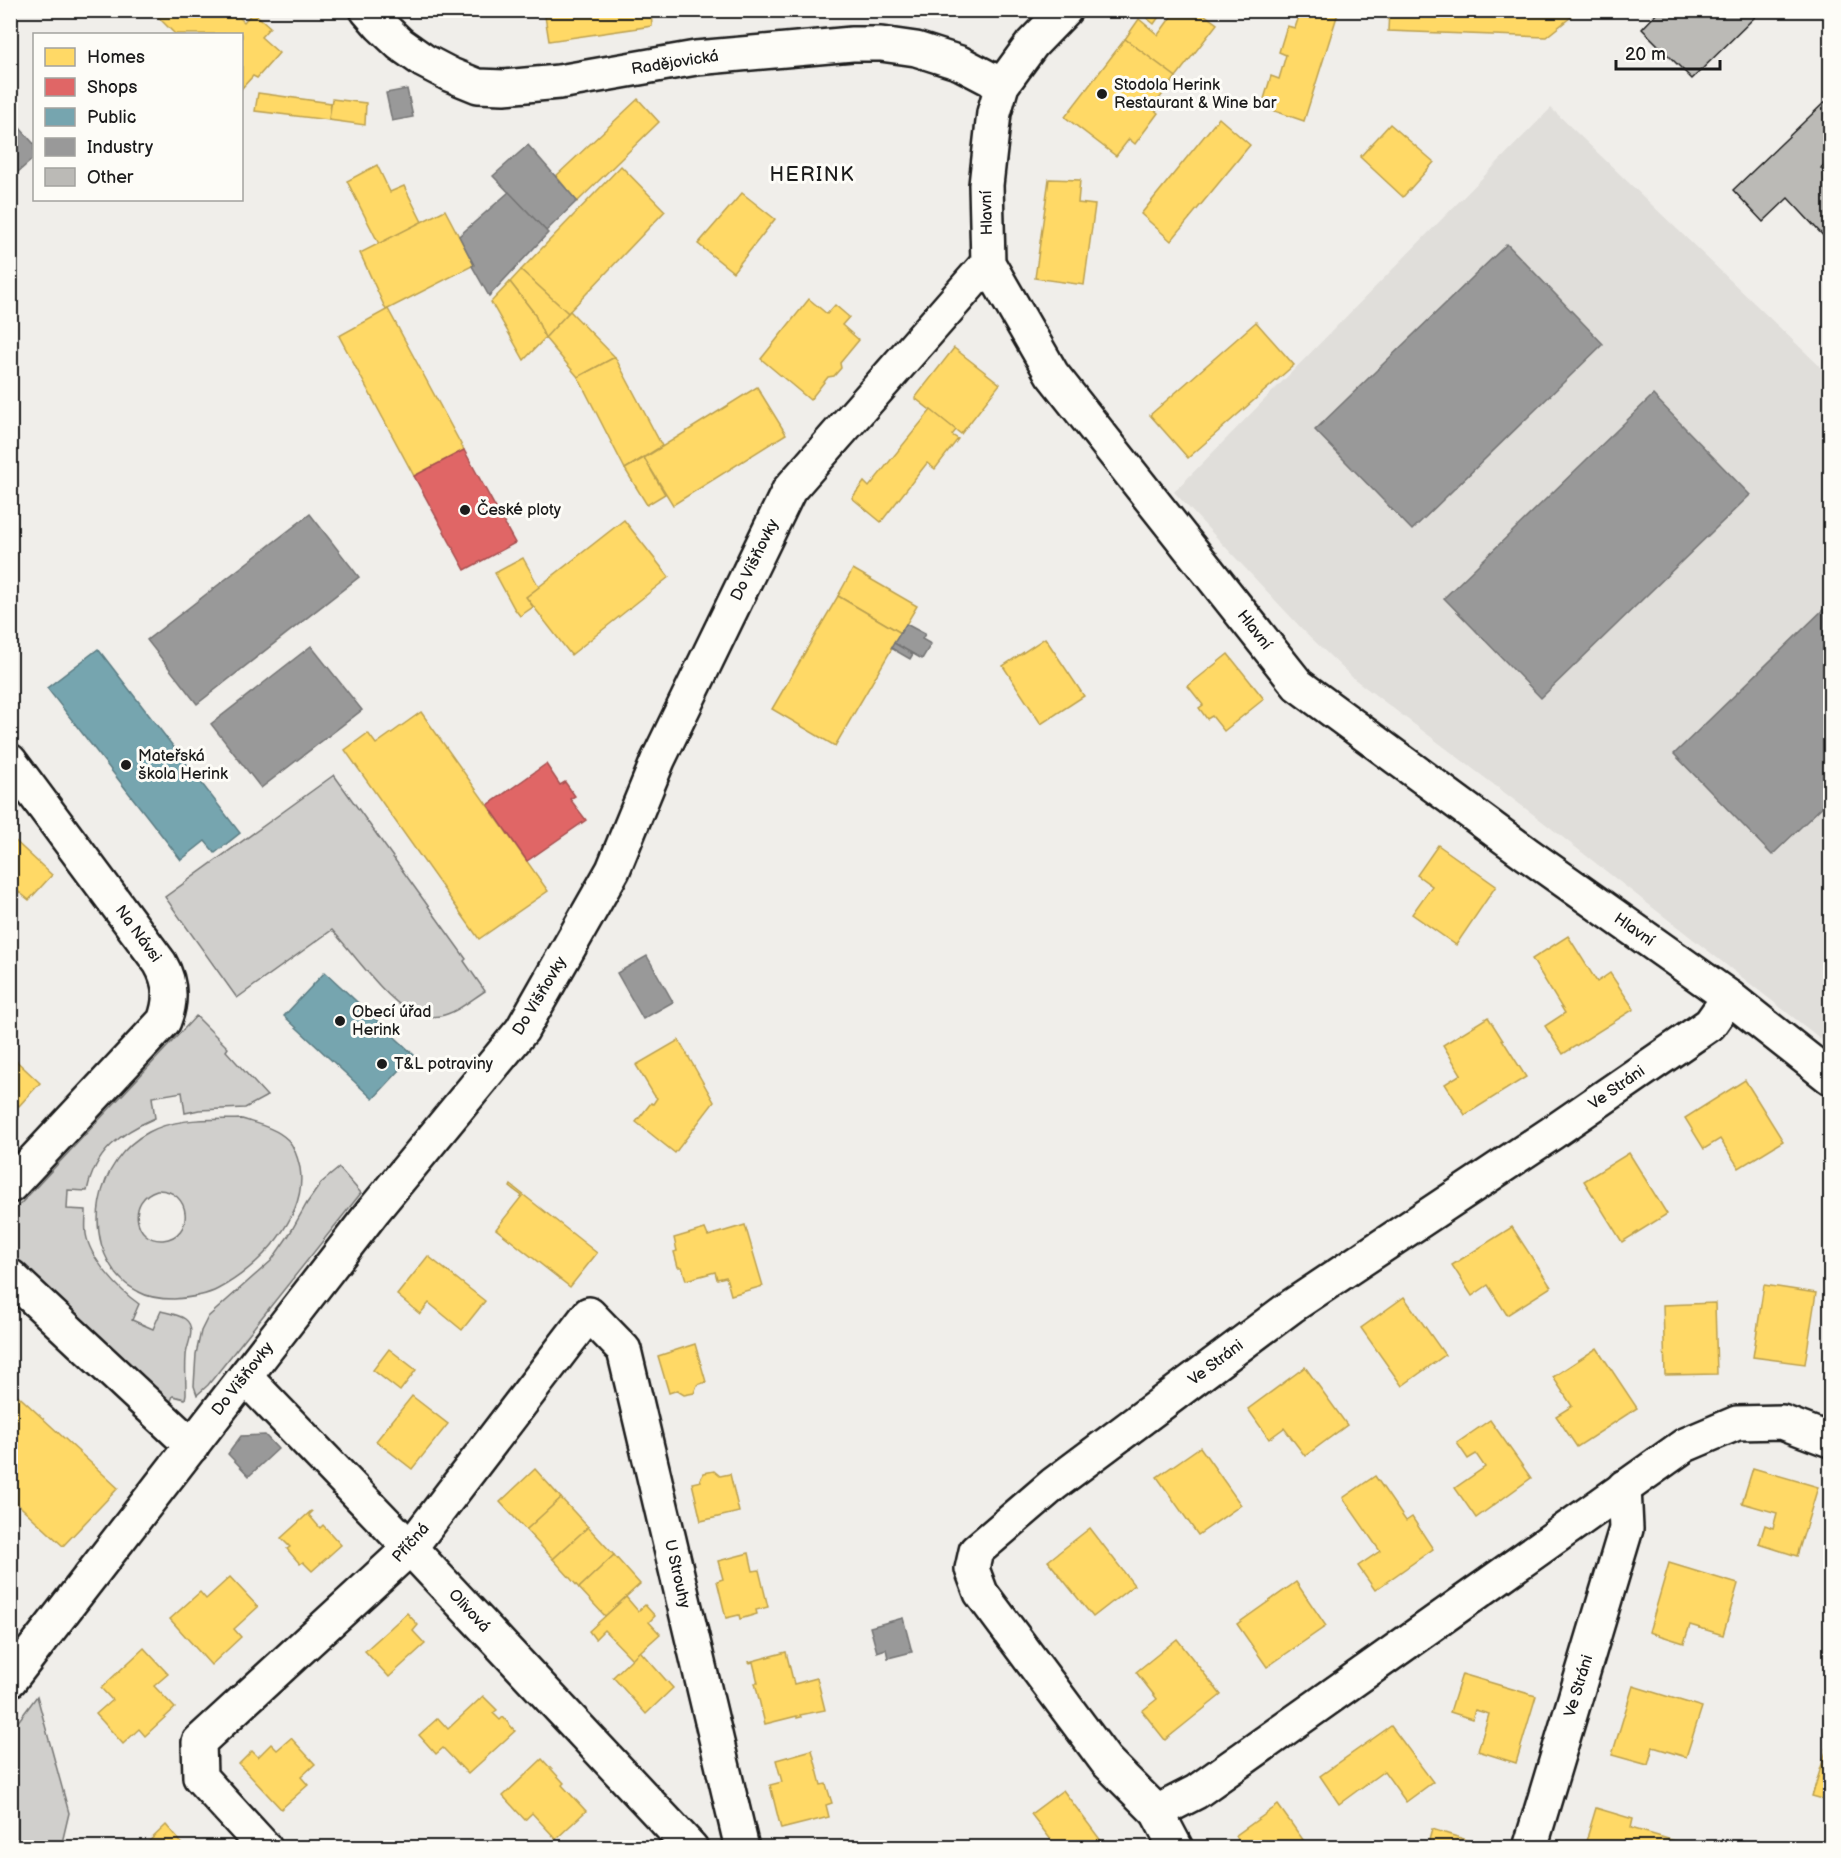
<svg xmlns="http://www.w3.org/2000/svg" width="1841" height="1858" font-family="'Balsamiq Sans',sans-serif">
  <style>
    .built { fill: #e0deda }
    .green { fill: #d0cfcc; stroke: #767674; stroke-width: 1.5; fill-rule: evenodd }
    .homes { fill: #ffd966; stroke: #bba050; stroke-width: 1.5 }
    .shops { fill: #e06666; stroke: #a55050; stroke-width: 1.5 }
    .public { fill: #76a5af; stroke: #5b7c83; stroke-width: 1.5 }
    .industry { fill: #999; stroke: #747474; stroke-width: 1.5 }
    .building { fill: #bbbab6; stroke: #1c1c1c; stroke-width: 1.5 }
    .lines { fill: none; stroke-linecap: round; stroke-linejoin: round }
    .street-casing { stroke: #1c1c1c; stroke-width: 38 }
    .secondary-casing { stroke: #1c1c1c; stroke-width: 38 }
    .street { stroke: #fdfcf7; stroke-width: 33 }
    .secondary { stroke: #fdfcf7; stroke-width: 33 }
    .poi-dot { fill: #1c1c1c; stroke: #fdfcf7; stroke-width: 2 }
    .labels { text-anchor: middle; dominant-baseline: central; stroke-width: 6; stroke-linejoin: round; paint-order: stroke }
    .street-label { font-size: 16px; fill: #1c1c1c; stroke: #fdfcf7 }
    .poi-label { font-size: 16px; fill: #1c1c1c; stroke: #fdfcf7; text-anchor: start }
    .quarter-label { font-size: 20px; letter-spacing: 1.5px; fill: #1c1c1c; stroke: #fdfcf7 }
  </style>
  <rect width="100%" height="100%" fill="#f0eeea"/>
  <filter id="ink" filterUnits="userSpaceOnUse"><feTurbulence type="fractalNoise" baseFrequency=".0167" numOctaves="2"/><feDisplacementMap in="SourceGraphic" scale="12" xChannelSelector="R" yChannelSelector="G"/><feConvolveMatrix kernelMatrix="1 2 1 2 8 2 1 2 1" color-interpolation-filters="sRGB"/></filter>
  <g filter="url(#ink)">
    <path class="built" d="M1551 108 1830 376V1046L1538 818 1353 678 1304 631 1174 492Z"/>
    <g class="green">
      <path d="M334 775 466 959 464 961 485 991C472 999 457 1013 440 1016 431 1018 417 1016 409 1011 383 996 353 953 332 930L237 998 165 897Z"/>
      <path d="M196 1016 228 1048 226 1051 267 1096 245 1108 199 1110 185 1113 182 1092 152 1097 155 1118C120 1133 95 1152 87 1191L68 1190 67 1209 86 1210C86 1218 85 1227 86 1234 90 1259 119 1290 139 1304L132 1320 153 1329 161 1311C178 1315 195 1317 190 1338 189 1344 186 1350 186 1356 185 1369 186 1382 186 1394L185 1399 173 1396 170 1403 14 1256 11 1250V1214Z"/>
      <path d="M242 1119C257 1124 276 1128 288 1140 295 1147 298 1159 300 1168 308 1217 258 1268 218 1289 205 1296 189 1298 174 1299 163 1299 149 1298 139 1292 134 1289 128 1286 124 1282 79 1240 96 1159 149 1132 177 1117 212 1120 242 1119ZM157 1190C192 1189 195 1237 163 1240 133 1242 127 1199 157 1190Z"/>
      <path d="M339 1168 361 1193 208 1385 197 1395 194 1386 196 1354 201 1331 208 1317 271 1261 289 1235 307 1203 321 1183Z"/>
      <path d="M37 1696 69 1813 61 1847H11V1731Z"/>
    </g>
    <g class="homes">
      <path d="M151 10H232L244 22 253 12 270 27 261 37 279 53 257 78 253 76 242 88V34H175Z"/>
      <path d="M544 10H651L652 26 549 41Z"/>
      <rect x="721" y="10" width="49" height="7"/>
      <path d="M1147 10H1162L1163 11 1154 24 1143 15Z"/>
      <path d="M1176 10H1198L1217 24 1176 77 1125 39 1139 19 1158 35Z"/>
      <path d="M1301 10H1339L1304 121 1269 109 1271 102 1264 99 1271 76 1279 79 1286 55 1279 52 1287 26 1295 28Z"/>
      <path d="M1389 10H1563L1571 17 1546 37 1388 31Z"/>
      <path d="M1125 39 1176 77 1152 108 1158 113 1135 144 1129 139 1116 156 1065 117Z"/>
      <path d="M258 93 331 103 329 120 255 111Z"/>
      <path d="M332 99 366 103 365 125 329 120Z"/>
      <path d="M638 99 659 122 577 202 556 176Z"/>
      <path d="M1219 118 1250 145 1171 241 1141 214Z"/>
      <path d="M1390 124 1434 162 1403 197 1360 157Z"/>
      <path d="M377 165 390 192 404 186 422 222 379 244 347 181Z"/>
      <path d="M621 166 665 211 568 313 521 270Z"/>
      <path d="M1049 179 1080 180 1078 203 1095 205 1084 285 1035 278Z"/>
      <path d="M742 193 775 219 733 272 698 244Z"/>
      <path d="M445 210 474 265 386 310 360 253Z"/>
      <path d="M521 270 568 313 545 338 534 313 510 282Z"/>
      <path d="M510 282 534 313 545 338 524 360 491 302Z"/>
      <path d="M809 299 827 314 835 305 849 317 842 325 859 340 840 363 841 368 834 376 828 377 810 400 761 359Z"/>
      <path d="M388 309 464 450 414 476 339 336Z"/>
      <path d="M570 311 615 357 578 377 545 338Z"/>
      <path d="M1256 322 1294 365 1188 458 1150 415Z"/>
      <path d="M954 348 1000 384 961 434 915 398Z"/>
      <path d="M615 357 662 446 625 469 578 377Z"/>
      <path d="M757 387 786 434 673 505 644 458Z"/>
      <path d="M931 410 956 430 952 435 958 439 935 469 927 463 881 522 852 498 864 482 869 487Z"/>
      <path d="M644 458 665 494 647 505 625 469Z"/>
      <path d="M624 520 669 577 571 655 526 597Z"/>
      <path d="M523 558 539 587 526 597 533 607 520 616 514 608 495 573Z"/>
      <path d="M853 569 917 606 901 633 838 596Z"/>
      <path d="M838 596 901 633 835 746 772 709Z"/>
      <path d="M1045 638 1084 696 1041 724 1003 666Z"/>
      <path d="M1228 654 1264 699 1224 731 1212 716 1207 719 1199 708 1203 705 1188 686Z"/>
      <path d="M421 712 548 891 479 939 345 750 368 733 376 744Z"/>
      <path d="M10 836 52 875 29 900 10 885Z"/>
      <path d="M1438 845 1496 886 1456 945 1412 914 1432 886 1417 875Z"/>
      <path d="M1568 936 1597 982 1610 973 1634 1009 1563 1054 1545 1026 1565 1013 1532 959Z"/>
      <path d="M1488 1017 1526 1077 1465 1115 1445 1084 1461 1074 1443 1045Z"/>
      <path d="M679 1040 714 1102 675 1153 636 1122 651 1103 653 1104 657 1098 654 1095 636 1065Z"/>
      <path d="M10 1055 40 1083 19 1106 13 1101 10 1103Z"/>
      <path d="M1745 1080 1783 1141 1739 1168 1720 1139 1704 1149 1685 1118Z"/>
      <path d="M1629 1153 1667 1214 1622 1242 1584 1181Z"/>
      <path d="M511 1185 597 1253 570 1287 496 1229 522 1196 510 1187Z"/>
      <path d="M745 1225 763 1286 731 1295 726 1277 717 1279 715 1272 686 1280 682 1267H678L674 1252 677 1251 674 1238 705 1229 708 1236Z"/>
      <path d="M1512 1227 1551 1287 1507 1315 1488 1285 1472 1296 1452 1265Z"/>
      <path d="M428 1256 485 1301 462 1330 429 1303 420 1314 397 1295Z"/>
      <path d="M1764 1285 1816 1293 1805 1364 1753 1357Z"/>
      <path d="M1404 1297 1445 1355 1402 1386 1361 1328Z"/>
      <path d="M1715 1303 1717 1374 1665 1375 1663 1305Z"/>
      <path d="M695 1344 706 1382 697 1385 694 1393 684 1395 679 1392 678 1390 669 1393 658 1356Z"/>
      <path d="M1597 1348 1637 1408 1577 1447 1556 1416 1572 1406 1553 1377Z"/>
      <path d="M389 1349 416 1370 400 1391 373 1370Z"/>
      <path d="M1305 1367 1347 1425 1305 1456 1284 1428 1269 1439 1248 1409Z"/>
      <path d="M10 1388 118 1488 63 1546 10 1497Z"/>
      <path d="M412 1396 448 1424 412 1469 376 1441Z"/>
      <path d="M1490 1420 1531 1478 1476 1518 1455 1488 1485 1467 1476 1454 1468 1459 1457 1443Z"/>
      <path d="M1200 1447 1241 1505 1198 1535 1157 1477Z"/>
      <path d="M1753 1468 1818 1487 1797 1556 1759 1544 1765 1525 1773 1528 1777 1513 1742 1503Z"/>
      <path d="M535 1469 561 1498 526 1530 500 1502Z"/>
      <path d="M714 1471 720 1476 730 1474 739 1512 701 1521 692 1483 701 1481 700 1479 704 1473Z"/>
      <path d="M1375 1476 1406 1521 1412 1517 1433 1549 1375 1590 1358 1566 1380 1551 1343 1498Z"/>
      <path d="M561 1498 588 1527 553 1559 526 1530Z"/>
      <path d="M311 1511 312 1512 309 1515 320 1528 323 1525 341 1545 312 1571 303 1562 300 1564 287 1549 290 1547 281 1538Z"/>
      <path d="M588 1527 614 1555 579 1588 553 1559Z"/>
      <path d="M1090 1528 1134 1585 1093 1617 1048 1561Z"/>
      <path d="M749 1553 753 1571 759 1570 768 1607 756 1610 757 1614 740 1619 739 1615 726 1618 717 1581 723 1579 718 1561Z"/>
      <path d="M614 1555 640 1584 605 1616 579 1588Z"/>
      <path d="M1669 1563 1738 1584 1723 1635 1690 1625 1684 1643 1649 1632Z"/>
      <path d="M230 1577 258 1607 234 1629 241 1637 211 1665 170 1619 200 1592 206 1599Z"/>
      <path d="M1296 1582 1326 1626 1267 1667 1237 1624Z"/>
      <path d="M626 1597 638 1611 645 1605 655 1616 649 1622 660 1634 632 1659 604 1630 595 1639 589 1631Z"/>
      <path d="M407 1613 418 1625 413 1631 425 1644 389 1677 365 1651Z"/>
      <path d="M1177 1639 1221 1695 1165 1740 1142 1711 1157 1699 1136 1672Z"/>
      <path d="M144 1648 168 1674 154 1686 175 1708 145 1736 139 1729 123 1744 96 1714 112 1700 101 1688Z"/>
      <path d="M640 1651 673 1688 646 1714 613 1677Z"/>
      <path d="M786 1652 794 1684 817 1678 825 1710 800 1715 801 1717 797 1718V1716L765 1724 755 1683H758L753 1662 750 1663 749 1662Z"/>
      <path d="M1462 1674 1536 1696 1516 1763 1478 1751 1489 1714 1475 1710 1472 1719 1450 1712Z"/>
      <path d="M1633 1686 1702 1707 1686 1757 1653 1747 1648 1765 1612 1755Z"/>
      <path d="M483 1696 497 1710 493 1713 500 1720 503 1717 515 1731 468 1774 443 1748 436 1754 419 1735 438 1718 448 1729Z"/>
      <path d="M1391 1726 1433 1782 1406 1802 1384 1771 1339 1804 1320 1776Z"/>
      <path d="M291 1738 315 1764 301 1777 308 1785 281 1809 239 1764 252 1751 258 1757 271 1744 277 1750Z"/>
      <path d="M1828 1745 1830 1746V1801L1812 1796Z"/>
      <path d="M812 1750 821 1785 826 1784 832 1803 826 1805 829 1817 781 1829 770 1785 782 1782 776 1760Z"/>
      <path d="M542 1759 564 1783 562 1785 586 1811 556 1839 532 1813 525 1820 503 1796Z"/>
      <path d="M1063 1790 1105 1846 1102 1848H1052L1055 1845 1031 1814Z"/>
      <path d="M1278 1805 1309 1848H1243L1235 1836Z"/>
      <path d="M1596 1808 1633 1819 1631 1828 1682 1843 1681 1848H1584Z"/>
      <path d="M166 1825 186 1848H142Z"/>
      <path d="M1432 1829 1483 1845 1482 1848H1427Z"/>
    </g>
    <g class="shops">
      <path d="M464 450 515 543 465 570 414 476Z"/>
      <path d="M546 764 560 785 565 782 575 796 570 799 586 820 527 861 488 805Z"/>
    </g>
    <g class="public">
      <path d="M98 649 240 833 215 853 205 841 181 860 47 688Z"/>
      <path d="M325 972 414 1055 373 1099 284 1016Z"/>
    </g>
    <g class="industry">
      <path d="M407 89 413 117 392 121 386 93Z"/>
      <path d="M20 128 34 144V158L10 179V136Z"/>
      <path d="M528 145 577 201 546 231 493 176Z"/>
      <path d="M509 192 548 233 489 296 472 266 474 265 459 236Z"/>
      <path d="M1507 244 1603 344 1412 530 1315 430Z"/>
      <path d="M1653 395 1750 495 1541 698 1444 598Z"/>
      <path d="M310 514 359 577 197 704 147 640Z"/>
      <path d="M1830 603V799L1772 855 1674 754Z"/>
      <path d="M906 624 925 634 922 639 931 644 922 659 894 643Z"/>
      <path d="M894 643 913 654 910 659 891 648Z"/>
      <path d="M311 646 362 710 261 788 211 724Z"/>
      <path d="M647 956 673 1002 643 1019 617 973Z"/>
      <path d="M265 1435 278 1449 249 1476 228 1454 241 1436Z"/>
      <path d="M903 1618 912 1652 888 1658 886 1649 877 1652 870 1627Z"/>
    </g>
    <g class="building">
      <path d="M1660 10H1762L1692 79 1642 29Z"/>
      <path d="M1830 97V159L1821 168 1830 179V243L1788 198 1763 222 1733 190Z"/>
    </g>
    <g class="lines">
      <g class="street-casing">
        <g id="street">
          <path d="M10 761 160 963C171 982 172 1000 164 1021L10 1186"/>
          <path d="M10 1276 192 1446"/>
          <path d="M245 1377 410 1548 691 1848"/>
          <path d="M10 1680 374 1210 522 1030 613 870 658 760 789 490 988 263"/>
          <path d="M1157 1812 1196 1792 1685 1445 1737 1423 1782 1422 1830 1440"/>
          <path d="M265 1848 200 1777 199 1742 410 1548 589 1314 624 1350 742 1848"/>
          <path d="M1176 1848 1157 1812 1106 1761 981 1593 972 1569 976 1551 1054 1484 1292 1306 1552 1133 1710 1024 1729 997"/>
          <path d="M1530 1848 1626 1529 1624 1487"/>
        </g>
      </g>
      <g class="secondary-casing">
        <g id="secondary">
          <path d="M367 10 380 25 400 44 424 61 451 75 478 86 504 87 559 82 696 58 852 44H881L916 49 960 63 1002 85"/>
          <path d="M1065 10 1032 44 1002 85 994 113 986 185 988 263 1052 374 1298 685 1527 854 1729 997 1830 1077"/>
        </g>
      </g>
      <use href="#street" class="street"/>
      <use href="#secondary" class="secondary"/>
    </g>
  </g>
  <g class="poi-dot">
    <circle cx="1102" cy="94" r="6"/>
    <circle cx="465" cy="510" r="6"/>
    <circle cx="126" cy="765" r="6"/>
    <circle cx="340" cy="1021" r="6"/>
    <circle cx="382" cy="1064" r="6"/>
  </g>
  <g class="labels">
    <g class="street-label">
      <text transform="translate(675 63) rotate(-9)">Radějovická</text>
      <text transform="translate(987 213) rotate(-91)">Hlavní</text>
      <text transform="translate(755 560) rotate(-64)">Do Višňovky</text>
      <text transform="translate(1254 630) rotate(52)">Hlavní</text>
      <text transform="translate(1634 930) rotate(35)">Hlavní</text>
      <text transform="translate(138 934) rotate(54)">Na Návsi</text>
      <text transform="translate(540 996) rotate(-59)">Do Višňovky</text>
      <text transform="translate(1617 1088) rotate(-35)">Ve Stráni</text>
      <text transform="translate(1216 1363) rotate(-37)">Ve Stráni</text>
      <text transform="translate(243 1379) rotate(-52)">Do Višňovky</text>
      <text transform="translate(411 1543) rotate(-48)">Příčná</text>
      <text transform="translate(677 1574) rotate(77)">U Strouhy</text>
      <text transform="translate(469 1611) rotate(47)">Olivová</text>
      <text transform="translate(1579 1686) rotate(-73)">Ve Stráni</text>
    </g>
    <g class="poi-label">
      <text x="1114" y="85">Stodola Herink<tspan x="1114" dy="18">Restaurant &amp; Wine bar</tspan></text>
      <text x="477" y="510">České ploty</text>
      <text x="138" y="756">Mateřská<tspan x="138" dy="18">škola Herink</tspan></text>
      <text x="352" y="1012">Obecí úřad<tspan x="352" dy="18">Herink</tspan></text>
      <text x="394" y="1064">T&amp;L potraviny</text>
    </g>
    <g class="quarter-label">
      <text x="812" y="175">HERINK</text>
    </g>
  </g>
  <rect width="1841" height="1858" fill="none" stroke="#fdfcf7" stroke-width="36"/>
  <rect x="18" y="18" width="1805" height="1822" fill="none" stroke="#1c1c1c" stroke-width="2" filter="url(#ink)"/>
  <rect x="33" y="33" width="210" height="168" fill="#fdfcf7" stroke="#a3a29f" stroke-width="1.5"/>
  <rect x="45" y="48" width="30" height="18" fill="#ffd966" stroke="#a3a29f" stroke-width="1.5"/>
  <text x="87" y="63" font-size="18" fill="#1c1c1c">Homes</text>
  <rect x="45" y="78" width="30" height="18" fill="#e06666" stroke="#a3a29f" stroke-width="1.5"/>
  <text x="87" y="93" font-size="18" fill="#1c1c1c">Shops</text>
  <rect x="45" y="108" width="30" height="18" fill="#76a5af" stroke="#a3a29f" stroke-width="1.5"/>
  <text x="87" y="123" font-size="18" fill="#1c1c1c">Public</text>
  <rect x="45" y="138" width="30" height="18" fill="#999999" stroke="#a3a29f" stroke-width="1.5"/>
  <text x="87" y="153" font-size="18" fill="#1c1c1c">Industry</text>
  <rect x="45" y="168" width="30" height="18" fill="#bbbab6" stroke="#a3a29f" stroke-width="1.5"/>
  <text x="87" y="183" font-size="18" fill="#1c1c1c">Other</text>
  <path d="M1616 60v9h104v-9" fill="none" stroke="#1c1c1c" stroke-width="3"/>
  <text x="1625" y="60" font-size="18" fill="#1c1c1c" stroke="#fdfcf7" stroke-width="4.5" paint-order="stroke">20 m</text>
</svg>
